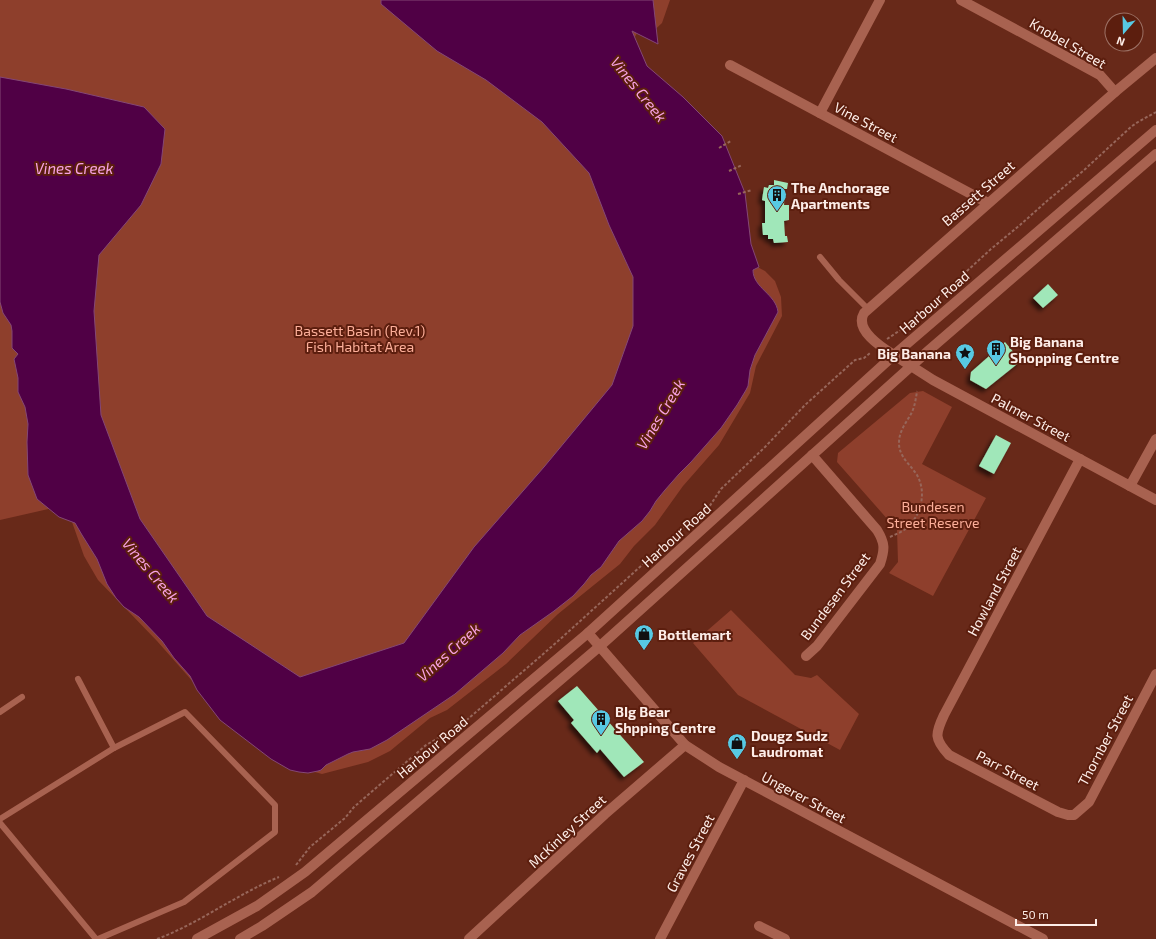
<svg xmlns="http://www.w3.org/2000/svg" width="1156" height="939" font-family="'Exo 2',sans-serif">
  <style>
    .green { fill: #8e3f2c }
    .water { fill: #500045; stroke: #844776 }
    .building { fill: #a0e7b9; filter: url(#shadow) }
    .lines { fill: none; stroke-linecap: round; stroke-linejoin: round }
    .path { stroke: #97665a; stroke-width: 2; stroke-dasharray: 3 2; stroke-linecap: butt }
    .lane { stroke: #a86250; stroke-width: 6 }
    .street { stroke: #a86250; stroke-width: 10 }
    .secondary { stroke: #a86250; stroke-width: 10 }
    .labels { text-anchor: middle; dominant-baseline: central; stroke-width: 4; stroke-linejoin: round; paint-order: stroke }
    .street-label { font-size: 14px; fill: #fdede8; stroke: #5c1e0e }
    .poi-label { font-size: 14px; font-weight: bold; fill: #fdede8; stroke: #5c1e0e; text-anchor: start }
    .park-label { font-size: 14px; fill: #fdaf9a; stroke: #5c1e0e }
    .water-label { font-size: 15px; font-style: italic; fill: #f8a3e5; stroke: #5c1e0e }
  </style>
  <defs>
    <filter id="shadow"><feDropShadow dx="-3.5" dy="3.5" stdDeviation="2" flood-color="#0009"/></filter>
  </defs>
  <rect width="100%" height="100%" fill="#682919"/>
  <g class="green">
    <path d="M0 0H670L662 23 646 38 637 33 616 73 731 253 765 271 775 281 781 297 782 316 756 366 750 393 719 445 683 486 655 525 634 546 620 564 558 614 506 664 447 710 430 718 390 751 368 762 322 774 297 767 202 692 157 641 98 580 84 556 66 505 0 520Z"/>
    <path d="M923 391 952 407 922 464 986 498 933 596 889 573 898 562 897 530 837 462 838 453 910 393Z"/>
    <path d="M731 610 795 675 811 678 817 675 859 714 840 750 738 695 693 643Z"/>
  </g>
  <path class="water" d="M381 0H653L658 44 632 31 647 66 683 97 722 136 745 193 751 244 759 267 753 270C753 288 776 294 778 312L755 355 750 370 748 386 746 390 737 405 721 428 691 462 679 474 665 490 656 501 650 511 642 521 619 541 601 567 591 575 584 584 573 596 554 611 520 635 503 653 455 694 387 740 370 749 353 752 348 754 326 765 321 770 318 771 308 773 299 772 290 770 271 759 220 720 197 690 190 676 174 658 162 641 139 617 124 607 116 598 107 584 97 559 82 535 75 523 59 517 37 499 28 475 27 442 28 424 25 407 18 392V378L14 359 18 354 12 348V331L11 325 3 313 0 302V77L66 89 144 107 165 129 161 164 141 205 99 255 94 311 101 415 140 519 207 616 300 677 404 643 474 547 544 467 612 385 633 326V277L609 225 589 173 542 122 486 80 437 51 381 4Z"/>
  <g class="building">
    <path d="M774 180 788 183 787 189H785L784 205H789V220L784 221 785 236H787L788 242 774 243 773 239H768V235H763L762 223H765V201L762 200 764 187 768 188 769 185H774Z"/>
    <path d="M1048 284 1058 295 1043 308 1033 298Z"/>
    <path d="M1005 342 1021 361 986 389 970 380 971 372Z"/>
    <path d="M996 435 1011 443 994 474 979 466Z"/>
    <path d="M577 686 644 762 624 777 600 749 597 753 571 723 574 720 558 701Z"/>
  </g>
  <g class="lines">
    <g class="path">
      <path d="M719 148 731 141"/>
      <path d="M729 171 742 165"/>
      <path d="M738 194 752 190"/>
      <path d="M887 339 908 325 991 249 1020 225 1047 201 1083 171 1132 126 1138 122 1156 112"/>
      <path d="M707 510 721 489 765 447 805 405 855 360 864 358 870 353"/>
      <path d="M890 537C896 534 902 532 907 528 921 515 927 493 917 475 910 464 899 457 899 443 899 430 907 422 912 412 915 405 916 398 917 391"/>
      <path d="M296 865 310 847 345 818 354 807 426 745 461 725 557 642 684 527 702 514"/>
      <path d="M157 939C200 923 237 894 279 877"/>
    </g>
    <g class="lane">
      <path d="M820 257 839 280 868 309"/>
      <path d="M78 679 114 748"/>
      <path d="M0 712 22 697"/>
      <path d="M0 819 114 748 185 712 275 805V832L184 902 98 939"/>
      <path d="M0 823 96 939"/>
    </g>
    <g class="street">
      <path d="M961 0 1100 75 1115 92"/>
      <path d="M730 65 988 203"/>
      <path d="M820 113 880 0"/>
      <path d="M894 355C881 347 854 330 864 313L1115 92 1156 58"/>
      <path d="M1080 459 944 715C935 734 934 739 949 755L1058 812 1068 815H1074L1089 802 1156 674"/>
      <path d="M1130 486 1156 439"/>
      <path d="M588 633 685 745 719 767 1043 939"/>
      <path d="M806 656 817 646 880 564C885 549 885 543 877 530L812 455"/>
      <path d="M759 926 785 939"/>
      <path d="M469 939 605 814 685 745"/>
      <path d="M660 939 744 780"/>
    </g>
    <g class="secondary">
      <path d="M894 355 933 380 1156 500"/>
      <path d="M197 939 257 906 305 872 407 786 588 633 894 355 1156 130"/>
      <path d="M240 939 262 926 312 892 599 647 928 351 1156 154"/>
    </g>
  </g>
  <defs>
    <g id="building-pin" transform="scale(1)"><path d="M0 17L-7.5 6A9.5 9.5 0 1 1 7.5 6Z" fill="#57c9e3" stroke="#5c1e0e"/><path d="M-4-6H4V6H1V3H-1V6H-4ZM-2.5-4.3h1.7v1.8h-1.7ZM.8-4.3h1.7v1.8H.8ZM-2.5-1h1.7V.8h-1.7ZM.8-1h1.7V.8H.8Z" fill="#111"/></g>
    <g id="sight-pin" transform="scale(1)"><path d="M0 17L-7.5 6A9.5 9.5 0 1 1 7.5 6Z" fill="#57c9e3" stroke="#5c1e0e"/><path d="M0-6L1.8-2.2L6-1.7L2.9 1.2L3.7 5.4L0 3.3L-3.7 5.4L-2.9 1.2L-6-1.7L-1.8-2.2Z" fill="#111"/></g>
    <g id="shop-pin" transform="scale(1)"><path d="M0 17L-7.5 6A9.5 9.5 0 1 1 7.5 6Z" fill="#57c9e3" stroke="#5c1e0e"/><path d="M-5-2.5h2.3a2.7 3.5 0 0 1 5.4 0H5L5.5 6h-11ZM-1.5-2.5h3a1.5 2.3 0 0 0-3 0Z" fill="#111"/></g>
  </defs>
  <g fill-rule="evenodd">
    <use href="#building-pin" x="777" y="195"/>
    <use href="#building-pin" x="996" y="349"/>
    <use href="#sight-pin" x="965" y="353"/>
    <use href="#shop-pin" x="644" y="634"/>
    <use href="#building-pin" x="601" y="719"/>
    <use href="#shop-pin" x="737" y="743"/>
  </g>
  <g class="labels">
    <g class="street-label">
      <text transform="translate(1068 43) rotate(30)">Knobel Street</text>
      <text transform="translate(866 122) rotate(28)">Vine Street</text>
      <text transform="translate(978 193) rotate(-41)">Bassett Street</text>
      <text transform="translate(934 302) rotate(-41)">Harbour Road</text>
      <text transform="translate(1031 417) rotate(28)">Palmer Street</text>
      <text transform="translate(676 535) rotate(-42)">Harbour Road</text>
      <text transform="translate(994 591) rotate(-62)">Howland Street</text>
      <text transform="translate(835 596) rotate(-53)">Bundesen Street</text>
      <text transform="translate(1105 740) rotate(-62)">Thornber Street</text>
      <text transform="translate(432 747) rotate(-40)">Harbour Road</text>
      <text transform="translate(1008 770) rotate(28)">Parr Street</text>
      <text transform="translate(804 797) rotate(28)">Ungerer Street</text>
      <text transform="translate(567 831) rotate(-43)">McKinley Street</text>
      <text transform="translate(690 853) rotate(-62)">Graves Street</text>
    </g>
    <g class="poi-label">
      <text x="791" y="187">The Anchorage<tspan x="791" dy="16">Apartments</tspan></text>
      <text x="1010" y="341">Big Banana<tspan x="1010" dy="16">Shopping Centre</tspan></text>
      <text x="951" y="353" text-anchor="end">Big Banana</text>
      <text x="658" y="634">Bottlemart</text>
      <text x="615" y="711">BIg Bear<tspan x="615" dy="16">Shpping Centre</tspan></text>
      <text x="751" y="735">Dougz Sudz<tspan x="751" dy="16">Laudromat</tspan></text>
    </g>
    <g class="park-label">
      <text x="360" y="330">Bassett Basin (Rev.1)<tspan x="360" dy="16">Fish Habitat Area</tspan></text>
      <text x="933" y="506">Bundesen<tspan x="933" dy="16">Street Reserve</tspan></text>
    </g>
    <g class="water-label">
      <text transform="translate(639 89) rotate(51)">Vines Creek</text>
      <text x="74" y="168">Vines Creek</text>
      <text transform="translate(660 414) rotate(-59)">Vines Creek</text>
      <text transform="translate(151 570) rotate(50)">Vines Creek</text>
      <text transform="translate(448 652) rotate(-42)">Vines Creek</text>
    </g>
  </g>
  <g transform="translate(1124 32) rotate(200)"><circle r="19" fill="#5c1e0e" stroke="#9c7165"/>
  <path d="M0-3L7 15L0 10L-7 15Z" fill="#57c9e3"/>
  <text y="-6" font-size="11" font-weight="bold" text-anchor="middle" fill="#fdede8">N</text>
  </g>
  <path d="M1016 919v6h80v-6" fill="none" stroke="#fdede8" stroke-width="2"/>
  <text x="1022" y="919" font-size="12" fill="#fdede8" stroke="#5c1e0e" stroke-width="3" paint-order="stroke">50 m</text>
</svg>
